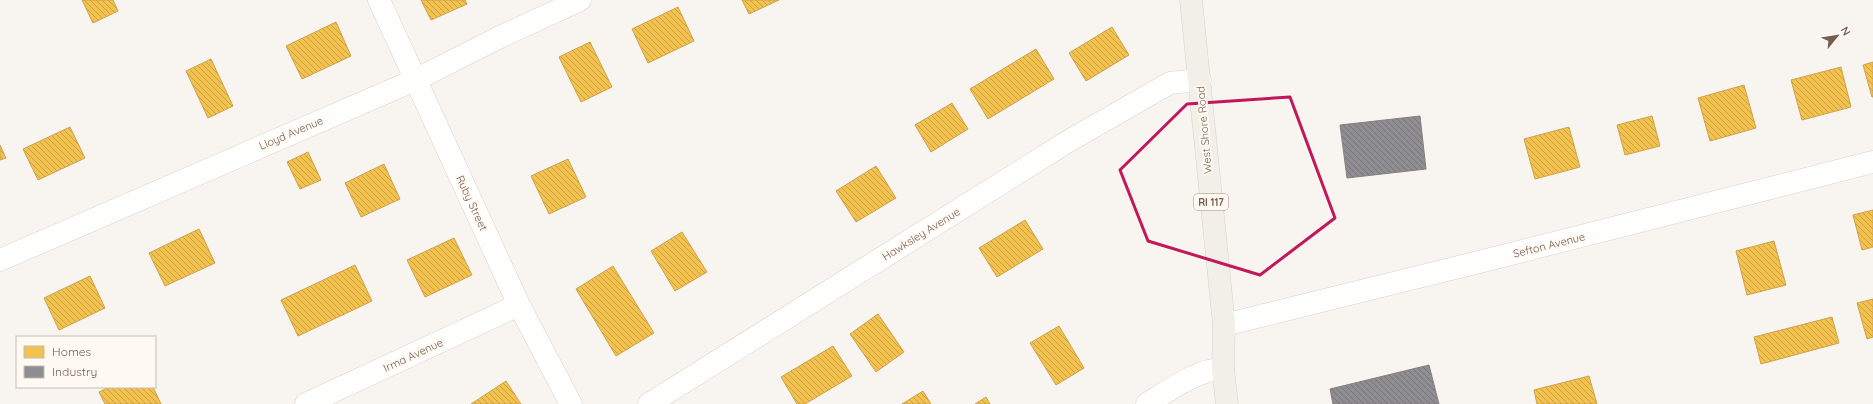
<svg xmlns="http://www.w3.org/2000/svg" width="1873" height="404" font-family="Quicksand,sans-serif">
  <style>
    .homes { fill: url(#homes-back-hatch); stroke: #cda34f }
    .industry { fill: url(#industry-back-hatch); stroke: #867f7e }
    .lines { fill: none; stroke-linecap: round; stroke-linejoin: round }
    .street-casing { stroke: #d8d2ce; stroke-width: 23 }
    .primary-casing { stroke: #d9d1cc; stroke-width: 23 }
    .street { stroke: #fefefd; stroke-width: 22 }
    .primary { stroke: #f2eee8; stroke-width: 22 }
    .marked { fill: none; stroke: #c2185b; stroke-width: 3; stroke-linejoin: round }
    .labels { text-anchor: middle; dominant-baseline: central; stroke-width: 4; stroke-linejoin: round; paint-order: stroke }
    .shield { fill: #fefaf3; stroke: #9f8c81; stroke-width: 1 }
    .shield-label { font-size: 10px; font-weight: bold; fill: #765d50 }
    .street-label { font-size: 11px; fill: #765d50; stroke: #fefaf3 }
  </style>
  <defs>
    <pattern id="homes-back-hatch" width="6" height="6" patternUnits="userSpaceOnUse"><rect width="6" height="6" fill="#f2c14e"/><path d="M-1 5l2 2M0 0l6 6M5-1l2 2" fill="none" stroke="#c9a043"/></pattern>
    <pattern id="industry-back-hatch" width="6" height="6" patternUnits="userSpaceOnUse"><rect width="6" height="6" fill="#8d8d92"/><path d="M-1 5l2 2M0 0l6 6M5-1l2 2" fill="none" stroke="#78767a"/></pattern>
  </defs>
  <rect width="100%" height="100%" fill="#f8f5f0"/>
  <g class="homes">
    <path d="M82 0H113L118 11 93 23Z"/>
    <path d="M421 0H465L467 4 431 20Z"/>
    <path d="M742 0H779L749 14Z"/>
    <path d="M678 7 694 41 648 63 632 29Z"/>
    <path d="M336 22 351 56 302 79 286 46Z"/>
    <path d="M1112 27 1129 55 1086 81 1069 53Z"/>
    <path d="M590 42 612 87 581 102 559 57Z"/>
    <path d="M1036 49 1054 79 988 119 970 89Z"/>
    <path d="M211 59 233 106 208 118 186 71Z"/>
    <path d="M1873 62V97H1872L1863 65Z"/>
    <path d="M1841 67 1851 107 1802 120 1791 80Z"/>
    <path d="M1744 85 1756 128 1710 141 1698 98Z"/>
    <path d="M952 103 968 129 931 152 915 125Z"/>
    <path d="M1652 116 1660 146 1625 155 1617 125Z"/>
    <path d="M70 127 85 158 38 180 23 149Z"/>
    <path d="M1569 127 1580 167 1535 179 1524 139Z"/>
    <path d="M0 145 6 158 0 160Z"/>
    <path d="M308 152 321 180 300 189 287 162Z"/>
    <path d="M568 159 586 197 549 214 531 176Z"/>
    <path d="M384 164 400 199 361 217 345 183Z"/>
    <path d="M876 166 896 198 856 222 836 191Z"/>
    <path d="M1873 210V247L1862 250 1853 215Z"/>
    <path d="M1025 220 1043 249 997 277 979 248Z"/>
    <path d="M199 229 215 263 165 286 149 253Z"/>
    <path d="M682 232 707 272 675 291 651 251Z"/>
    <path d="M454 238 472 275 425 297 407 260Z"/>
    <path d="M1774 241 1786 285 1747 295 1736 251Z"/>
    <path d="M355 265 372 301 298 336 281 300Z"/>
    <path d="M613 266 654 333 616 356 576 289Z"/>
    <path d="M90 276 105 308 59 330 44 298Z"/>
    <path d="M1873 299V337L1867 339 1857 303Z"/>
    <path d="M878 314 904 352 876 372 850 334Z"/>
    <path d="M1832 317 1839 343 1761 364 1754 337Z"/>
    <path d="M1059 326 1084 368 1056 385 1030 343Z"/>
    <path d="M833 346 852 376 805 404H797L781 377Z"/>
    <path d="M1589 376 1597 404H1537L1534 390Z"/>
    <path d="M506 381 521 404H471Z"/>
    <path d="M109 387H153L161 404H105L99 392Z"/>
    <path d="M923 391 931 404H902Z"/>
    <path d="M986 397 990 404H975Z"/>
  </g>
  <g class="industry">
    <path d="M1420 116 1426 169 1347 178 1340 125Z"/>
    <path d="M1429 365 1439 404H1333L1330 389Z"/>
  </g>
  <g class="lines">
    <g class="street-casing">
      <g id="street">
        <path d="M379 0 519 305 571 404"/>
        <path d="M0 260 415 80 498 38 580 0"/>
        <path d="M1224 325 1495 258 1873 162"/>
        <path d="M306 404 519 305"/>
        <path d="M649 404 1067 142 1170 83 1200 80"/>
        <path d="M1147 404C1166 392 1200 368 1223 369"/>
      </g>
    </g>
    <g class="primary-casing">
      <path id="primary" d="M1191 0 1224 325 1223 369 1227 404"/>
    </g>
    <use href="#street" class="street"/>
    <use href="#primary" class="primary"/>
  </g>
  <path class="marked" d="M1290 97 1335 218 1260 275 1148 241 1120 170 1187 104Z"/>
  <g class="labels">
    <rect class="shield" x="1194" y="194" width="34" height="16" rx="3"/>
    <g class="shield-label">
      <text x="1211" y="202">RI 117</text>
    </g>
    <g class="street-label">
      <text transform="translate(1204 130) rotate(-95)">West Shore Road</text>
      <text transform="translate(291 133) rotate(-23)">Lloyd Avenue</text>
      <text transform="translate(472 203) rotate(65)">Ruby Street</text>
      <text transform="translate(921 234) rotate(-32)">Hawksley Avenue</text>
      <text transform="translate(1549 245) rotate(-14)">Sefton Avenue</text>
      <text transform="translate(413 355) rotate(-25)">Irma Avenue</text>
    </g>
  </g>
  <rect x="16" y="336" width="140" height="52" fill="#fefaf3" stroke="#c8bbb2"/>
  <rect x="24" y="346" width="20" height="12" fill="#f2c14e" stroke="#c8bbb2"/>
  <text x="52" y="356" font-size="12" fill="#765d50">Homes</text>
  <rect x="24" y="366" width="20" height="12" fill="#8d8d92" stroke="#c8bbb2"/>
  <text x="52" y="376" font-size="12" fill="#765d50">Industry</text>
  <g transform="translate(1837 36) rotate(60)" stroke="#fefaf3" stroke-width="3" paint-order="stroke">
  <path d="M0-3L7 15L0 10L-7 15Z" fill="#765d50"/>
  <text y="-6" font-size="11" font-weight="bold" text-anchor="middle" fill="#765d50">N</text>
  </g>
</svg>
